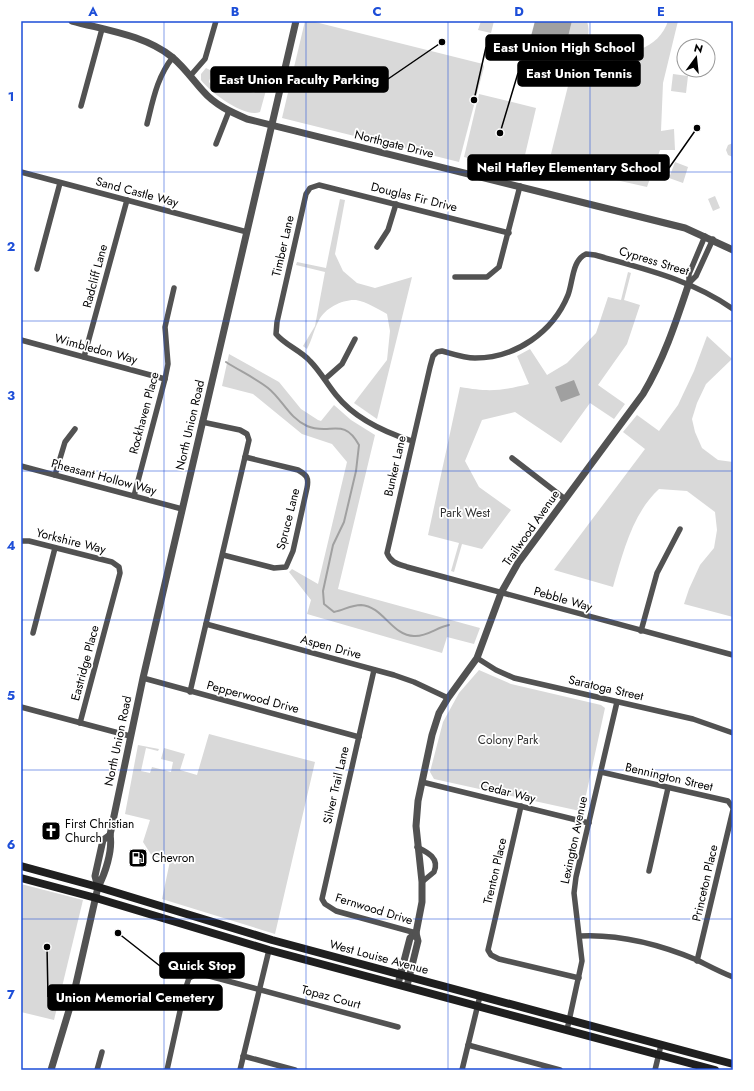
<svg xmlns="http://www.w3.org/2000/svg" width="754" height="1091" font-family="Jost,sans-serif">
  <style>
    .green { fill: #d9d9d9 }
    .water { fill: #a0a0a0 }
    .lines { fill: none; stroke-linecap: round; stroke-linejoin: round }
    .stream { stroke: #a0a0a0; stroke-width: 2 }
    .minor { stroke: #525252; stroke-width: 5.5 }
    .tertiary { stroke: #525252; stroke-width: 7 }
    .secondary { stroke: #1f1f1f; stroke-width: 8 }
    .grid { fill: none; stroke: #1d4ed8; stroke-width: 1; stroke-opacity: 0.55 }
    .labels { text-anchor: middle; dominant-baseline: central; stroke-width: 3.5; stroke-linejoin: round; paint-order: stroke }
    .street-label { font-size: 12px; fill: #000; stroke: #fff }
    .park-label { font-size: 12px; fill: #303030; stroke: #fff }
    .poi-label { font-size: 12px; fill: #000; stroke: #fff; text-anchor: start }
    .leader { fill: none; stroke: #000; stroke-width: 1.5 }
    .callout-dot { fill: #000; stroke: #fff; stroke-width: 1.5 }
    .callout { fill: #000; stroke: #000; stroke-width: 1.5 }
    .callout-label { font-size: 13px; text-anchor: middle; font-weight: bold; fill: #fff }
    .neatline { fill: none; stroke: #1d4ed8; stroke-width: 1.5 }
    .grid-label { font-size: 13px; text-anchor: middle; font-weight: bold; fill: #1d4ed8 }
  </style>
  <rect width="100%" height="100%" fill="#fff"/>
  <g class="green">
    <path d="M305 21H311L483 64 484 67 459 162 282 118Z"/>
    <path d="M481 21H494L491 33 478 30Z"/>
    <path d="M572 21H587C594 46 576 50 559 59L557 55 559 47 565 49Z"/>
    <path d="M668 21H678L663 83 661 131 674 129 675 150H660L647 187 558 167 551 154 573 66 610 73 615 52C623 50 632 51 640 49 653 45 664 34 668 21Z"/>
    <path d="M594 37 599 48 595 64 576 60 585 52Z"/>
    <path d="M206 68 212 71 209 82 212 85 228 89 230 79 232 81 230 87 254 93 257 90 262 70 271 72 260 112C244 118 210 92 201 80V74Z"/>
    <path d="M673 74 688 76 686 93 671 91Z"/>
    <path d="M479 94 536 108 521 172 464 157Z"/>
    <path d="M733 143V157L728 155 726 150 728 145Z"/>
    <path d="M675 162 688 167 683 183 669 178Z"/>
    <path d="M715 196 720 208 713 211 708 199Z"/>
    <path d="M340 199 345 200 335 254 343 271 357 283 375 288 412 277 377 419 354 403 387 360 390 331 387 314C378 309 367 302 356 300 343 299 325 308 319 320 314 329 312 340 307 349L303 346 315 326 325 272 296 265 297 262 326 268Z"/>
    <path d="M628 272 631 273 624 300 640 305 627 344 598 385 625 404 614 419 590 403 561 443 515 412 482 420 465 461 479 487 511 510 482 549 462 544 454 572 451 571 459 543 428 535 460 387C489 392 500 391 529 384L517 356 530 349 547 375 567 363 596 333 608 297 621 300Z"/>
    <path d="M707 336 732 359 706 384 697 403 692 419 695 432 702 448 718 460 733 462V617L684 604 689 589 700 565 714 548 717 530 715 512 687 491 659 489C632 514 623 553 613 587L554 570 645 449 623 432 637 415 659 431 678 405 694 371Z"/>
    <path d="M229 354 279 382 301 409 318 420 321 421 334 405 351 420 375 435 338 589 480 628 474 644 447 637 442 653 307 614 311 600 289 572 292 569 318 584 347 462 332 444 302 434 253 394 222 386Z"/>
    <path d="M479 670 511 684 601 705 605 708 583 809 580 811 434 779 430 772 443 722 459 693Z"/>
    <path d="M209 734 315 762 275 934 162 899 170 861 152 856 143 842 150 820 125 814 138 745 159 749 158 751 146 748 141 771 150 773 152 767 171 772 173 762 161 759 164 748 185 754 180 770 197 775Z"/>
    <path d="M21 884 83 900 54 1020 21 1012Z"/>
  </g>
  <g class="water">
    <path d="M535 21H572L565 49 530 40Z"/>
    <path d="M574 380 580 395 561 402 555 387Z"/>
  </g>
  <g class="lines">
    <path class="stream" d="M226 362C240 371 255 378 268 388 282 399 289 418 307 426 330 436 343 416 359 445L356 471 344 522 333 545 323 591 324 604 334 612C344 610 351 605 361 605 383 606 392 636 414 636 427 637 437 627 449 625"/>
    <g class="minor">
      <path d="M191 75 205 59 216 21"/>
      <path d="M81 106 102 29"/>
      <path d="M147 124C153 100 157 77 173 57"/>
      <path d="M216 144 229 111"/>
      <path d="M21 172 247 232"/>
      <path d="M377 247 388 230 396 204"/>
      <path d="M37 269 60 183"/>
      <path d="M455 277H487L499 267 520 186"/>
      <path d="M689 283V274L705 236"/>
      <path d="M689 283 696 276 713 239"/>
      <path d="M733 309C690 279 644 269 595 255L586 254C572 260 573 282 568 295 553 332 516 358 475 358 464 358 453 354 442 351L437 352 433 356 430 367 387 553C391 563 398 564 407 567L733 655"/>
      <path d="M21 340 165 379"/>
      <path d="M84 357 127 200"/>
      <path d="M325 379 342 364 355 339"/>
      <path d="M412 441C384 432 355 419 336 395 327 384 320 371 310 361 300 350 285 345 276 334L277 322 306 194 310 188 319 185 509 233"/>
      <path d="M512 458 565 499"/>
      <path d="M21 466 182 509"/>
      <path d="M55 475 65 442 75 429"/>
      <path d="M134 496 165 379 168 364 165 327 174 288"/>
      <path d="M21 541H29L112 562 119 567 120 573 80 723"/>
      <path d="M223 555 274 568 286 567 293 551 307 488C309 478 307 475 298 470L245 457"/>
      <path d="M206 624 394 675 414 682 448 698"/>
      <path d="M641 631 657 573 680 529"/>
      <path d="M33 633 55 548"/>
      <path d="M477 658 496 670 514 678 693 719 733 733"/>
      <path d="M374 670 322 899 325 904 336 911 416 933"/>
      <path d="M143 678 359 737"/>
      <path d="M190 692 249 440 247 434 240 430 202 422"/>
      <path d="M21 707 130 736"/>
      <path d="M601 772 728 801 733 808"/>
      <path d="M422 782 589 823"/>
      <path d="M521 806 488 950 491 955 499 959 579 978"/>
      <path d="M417 847C427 852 440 858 434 872L422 882"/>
      <path d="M649 871 668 788"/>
      <path d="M580 936C619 934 661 945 697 960 709 966 720 972 733 977"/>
      <path d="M697 961 733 810"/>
      <path d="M176 967 189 978"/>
      <path d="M189 978 198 973 398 1027"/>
      <path d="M567 1030 582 961 574 893 576 877 617 702"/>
      <path d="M468 1045 560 1070"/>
      <path d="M243 1056 295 1070"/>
      <path d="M97 1070 102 1052"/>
      <path d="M167 1070 184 993 189 978"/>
      <path d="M240 1070 269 950"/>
      <path d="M462 1070 480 996"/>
      <path d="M655 1070 661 1045"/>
    </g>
    <g class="tertiary">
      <path d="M72 21C105 30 145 35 172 57 184 67 193 80 203 91 215 105 231 112 247 119L685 228 733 250"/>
      <path d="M98 887 95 876 103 840 110 835"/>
      <path d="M398 984 410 938 416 933"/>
      <path d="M407 986 418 941 416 933 422 902V882L416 826 418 801 432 735 439 713 448 698 477 658 501 593 518 563 643 394C664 359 676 322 689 283"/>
      <path d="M51 1070 73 997 98 887C105 874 113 850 110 835L143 678 296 21"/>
    </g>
    <g class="secondary">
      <path d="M21 866 98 887 272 940 733 1064"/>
      <path d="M21 878 96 898 269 950 715 1070"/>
    </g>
  </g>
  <path class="grid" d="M164 21V1070M306 21V1070M448 21V1070M590 21V1070M21 172H733M21 321H733M21 471H733M21 620H733M21 770H733M21 919H733"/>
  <defs>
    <g id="church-square" transform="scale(1)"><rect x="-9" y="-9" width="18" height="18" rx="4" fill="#000" stroke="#fff"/><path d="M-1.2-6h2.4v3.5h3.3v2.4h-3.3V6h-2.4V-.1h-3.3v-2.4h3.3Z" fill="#fff"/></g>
    <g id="fuel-square" transform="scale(1)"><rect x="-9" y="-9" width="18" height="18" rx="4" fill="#000" stroke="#fff"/><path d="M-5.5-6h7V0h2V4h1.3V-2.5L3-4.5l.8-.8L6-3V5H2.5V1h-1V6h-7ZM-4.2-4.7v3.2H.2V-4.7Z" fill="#fff"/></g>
  </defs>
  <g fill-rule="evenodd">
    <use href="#church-square" x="51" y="831"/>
    <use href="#fuel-square" x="138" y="858"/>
  </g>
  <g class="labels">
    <g class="street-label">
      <text transform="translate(394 144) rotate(14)">Northgate Drive</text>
      <text transform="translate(137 192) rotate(15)">Sand Castle Way</text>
      <text transform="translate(414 197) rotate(14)">Douglas Fir Drive</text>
      <text transform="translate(283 246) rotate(-77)">Timber Lane</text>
      <text transform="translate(654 261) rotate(17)">Cypress Street</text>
      <text transform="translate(95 276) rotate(-75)">Radcliff Lane</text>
      <text transform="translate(96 349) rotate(15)">Wimbledon Way</text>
      <text transform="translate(144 413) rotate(-75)">Rockhaven Place</text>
      <text transform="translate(190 425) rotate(-77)">North Union Road</text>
      <text transform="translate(395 466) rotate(-77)">Bunker Lane</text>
      <text transform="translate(104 477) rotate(15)">Pheasant Hollow Way</text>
      <text transform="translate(288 519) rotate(-76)">Spruce Lane</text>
      <text transform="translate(531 528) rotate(-55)">Trailwood Avenue</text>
      <text transform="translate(71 541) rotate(14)">Yorkshire Way</text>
      <text transform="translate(563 599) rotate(16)">Pebble Way</text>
      <text transform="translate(331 647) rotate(15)">Aspen Drive</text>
      <text transform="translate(85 663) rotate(-75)">Eastridge Place</text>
      <text transform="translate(606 688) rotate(13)">Saratoga Street</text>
      <text transform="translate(253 697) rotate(15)">Pepperwood Drive</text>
      <text transform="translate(118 741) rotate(-78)">North Union Road</text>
      <text transform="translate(669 777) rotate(13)">Bennington Street</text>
      <text transform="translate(336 785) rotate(-77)">Silver Trail Lane</text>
      <text transform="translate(508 792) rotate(14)">Cedar Way</text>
      <text transform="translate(574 840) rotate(-78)">Lexington Avenue</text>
      <text transform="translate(495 871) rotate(-77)">Trenton Place</text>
      <text transform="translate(705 883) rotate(-77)">Princeton Place</text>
      <text transform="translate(374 909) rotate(17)">Fernwood Drive</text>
      <text transform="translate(379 957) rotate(15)">West Louise Avenue</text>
      <text transform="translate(331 997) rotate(15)">Topaz Court</text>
    </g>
    <g class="park-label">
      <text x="465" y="513">Park West</text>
      <text x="508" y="740">Colony Park</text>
    </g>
    <g class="poi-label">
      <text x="65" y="824">First Christian<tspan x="65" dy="14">Church</tspan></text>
      <text x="152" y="858">Chevron</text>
    </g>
  </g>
  <path class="leader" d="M474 100L486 47M500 133L518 73M442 42L388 79M697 128L669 168M118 933L160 966M47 947L48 997"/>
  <g class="callout-dot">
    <circle cx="474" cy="100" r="4"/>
    <circle cx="500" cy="133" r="4"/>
    <circle cx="442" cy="42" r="4"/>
    <circle cx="697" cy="128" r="4"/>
    <circle cx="118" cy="933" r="4"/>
    <circle cx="47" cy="947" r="4"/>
  </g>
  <g class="callout">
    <rect x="486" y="35" width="157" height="25" rx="4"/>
    <rect x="518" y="61" width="122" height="25" rx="4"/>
    <rect x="211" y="67" width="177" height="25" rx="4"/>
    <rect x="468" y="155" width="201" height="25" rx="4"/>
    <rect x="160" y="953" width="84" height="25" rx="4"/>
    <rect x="48" y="985" width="174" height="25" rx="4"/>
  </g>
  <g class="callout-label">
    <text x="564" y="52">East Union High School</text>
    <text x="579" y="78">East Union Tennis</text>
    <text x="299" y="84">East Union Faculty Parking</text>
    <text x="569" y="172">Neil Hafley Elementary School</text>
    <text x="202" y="970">Quick Stop</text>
    <text x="135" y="1002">Union Memorial Cemetery</text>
  </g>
  <rect width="754" height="1091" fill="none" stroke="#ffffff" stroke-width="44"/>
  <g transform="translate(696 58) rotate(15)"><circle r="19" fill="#ffffff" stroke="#999999"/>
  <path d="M0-3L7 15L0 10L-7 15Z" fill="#000000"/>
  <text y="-6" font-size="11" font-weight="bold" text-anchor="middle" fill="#000000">N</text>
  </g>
  <rect x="22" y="22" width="710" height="1047" class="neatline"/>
  <g class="grid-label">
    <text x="93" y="16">A</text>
    <text x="235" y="16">B</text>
    <text x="377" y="16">C</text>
    <text x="519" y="16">D</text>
    <text x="661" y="16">E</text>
    <text x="11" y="101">1</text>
    <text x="11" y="251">2</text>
    <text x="11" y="400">3</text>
    <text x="11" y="550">4</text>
    <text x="11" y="700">5</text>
    <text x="11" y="849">6</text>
    <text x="11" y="999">7</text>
  </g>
</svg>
